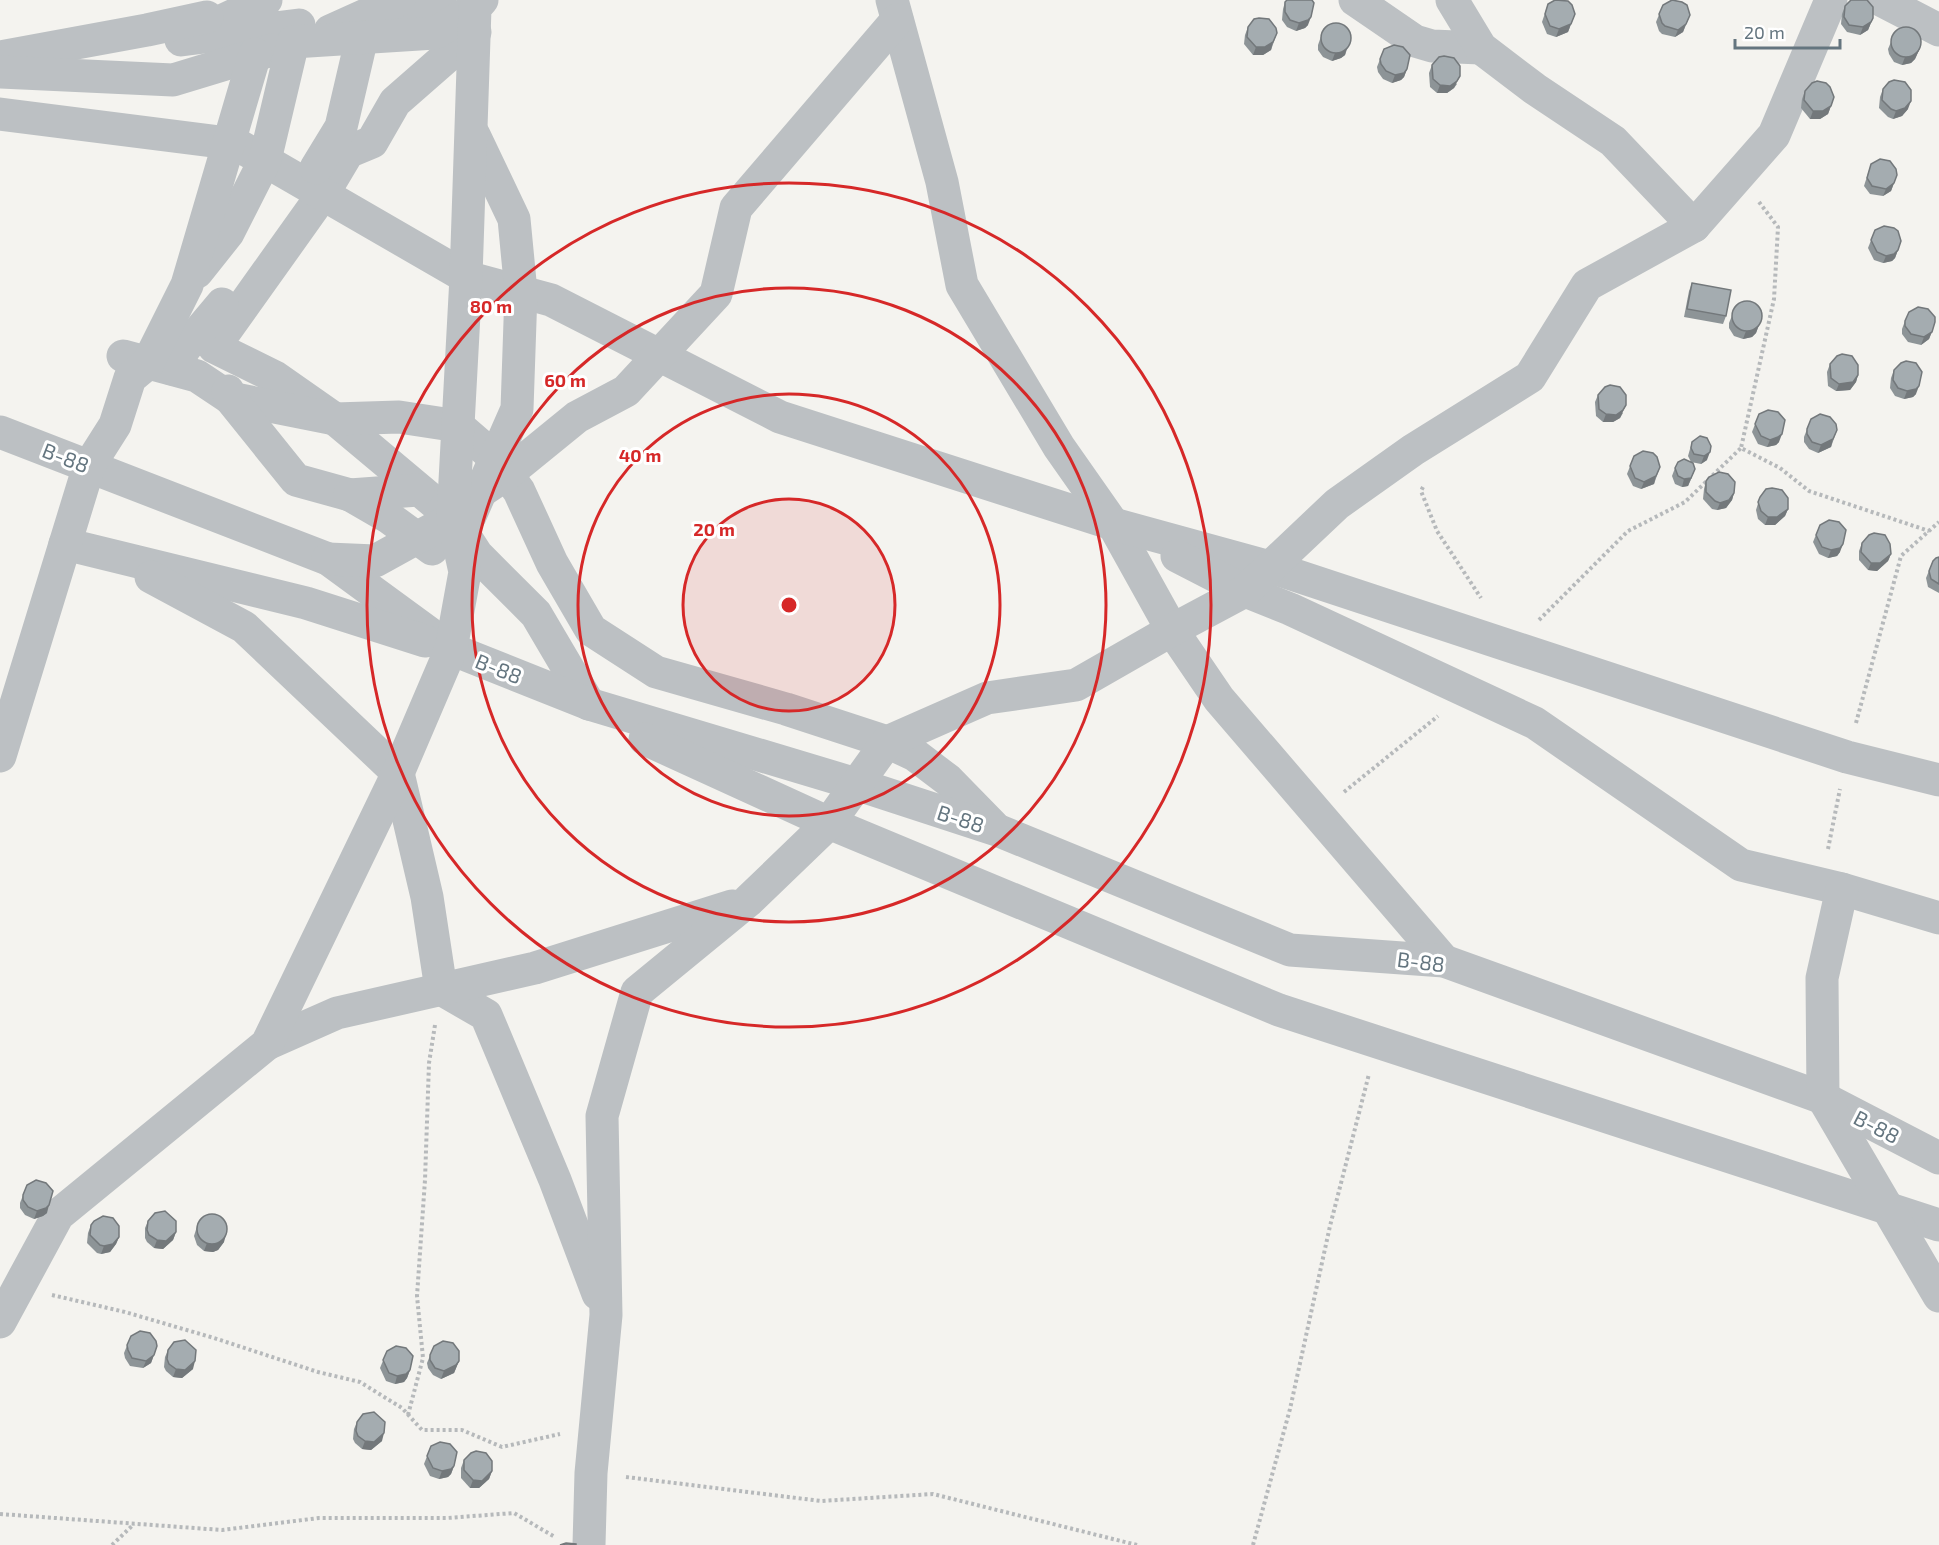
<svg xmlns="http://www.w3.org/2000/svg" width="1939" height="1545" font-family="'Exo 2',sans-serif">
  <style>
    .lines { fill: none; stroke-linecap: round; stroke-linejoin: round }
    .path { stroke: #b6b9bb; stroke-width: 4; stroke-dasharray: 3 3; stroke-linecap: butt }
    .minor { stroke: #bcc0c3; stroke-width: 33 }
    .wall { fill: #8d9497 }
    .shaded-wall { fill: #73787b }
    .building { fill: #a4acb0; stroke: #73787b; stroke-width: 1.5 }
    .ring { fill: none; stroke: #d62828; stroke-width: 3 }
    .labels { text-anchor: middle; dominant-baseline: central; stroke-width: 6; stroke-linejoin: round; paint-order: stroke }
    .street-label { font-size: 21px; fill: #64757f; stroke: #fff }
    .centre { fill: #d62828; stroke: #fff; stroke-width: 3 }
    .ring-label { font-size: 18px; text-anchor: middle; font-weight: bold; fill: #d62828; stroke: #fff; stroke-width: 6; stroke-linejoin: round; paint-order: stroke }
  </style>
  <rect width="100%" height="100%" fill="#f4f3ef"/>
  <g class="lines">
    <g class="path">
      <path d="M1759 202 1778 227 1774 299 1741 448 1780 468 1809 491 1929 531"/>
      <path d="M1423 487 1421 491 1437 531 1481 598"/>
      <path d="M1539 620 1628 531 1685 502 1741 448"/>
      <path d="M1856 723 1901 556 1939 522"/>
      <path d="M1344 792 1438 716"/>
      <path d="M1828 849 1840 789"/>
      <path d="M52 1295 125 1312 214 1338 318 1372 360 1382 402 1408 422 1430H462L502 1447 560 1434"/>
      <path d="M408 1415 423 1358 417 1296 425 1180 429 1063 435 1025"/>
      <path d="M626 1477 821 1501 933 1494 1137 1545"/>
      <path d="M0 1514 222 1530 319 1518H447L514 1513 555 1537"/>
      <path d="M112 1545 134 1524"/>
      <path d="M1253 1545 1290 1409 1330 1226 1369 1074"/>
    </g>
    <g class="minor">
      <path d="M266 0 181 40 299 25"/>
      <path d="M892 0 942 182 962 285 1059 447 1113 524 1172 630 1219 699 1444 961"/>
      <path d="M1355 0 1415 41 1432 46 1481 48"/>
      <path d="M1452 0 1481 48 1535 89 1613 141 1694 226"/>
      <path d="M1881 0 1939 30"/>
      <path d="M377 14 440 0"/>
      <path d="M330 31 399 0"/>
      <path d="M475 32 395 102 372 142 348 152 323 194 214 347 275 377 335 419 453 518 477 555 536 614 589 704"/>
      <path d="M0 57 147 30 207 17"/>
      <path d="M0 72 173 80 272 50"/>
      <path d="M0 114 236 144 466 277 551 300 780 417 1113 524 1270 567 1847 757 1939 780"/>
      <path d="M316 168 341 127 362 37"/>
      <path d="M197 272 228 233 265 160 293 42 435 33 475 8"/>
      <path d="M123 356 197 376 230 398 335 419 399 417 458 426 495 458 519 491 552 563 591 630 656 672 786 709 887 742 915 755 948 780 993 826"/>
      <path d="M172 369 185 348 222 304"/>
      <path d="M228 391 230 398 296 480 350 495"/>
      <path d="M0 432 328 559 451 649 589 704 856 784 997 830 1290 950 1444 961 1823 1098 1939 1158"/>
      <path d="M418 490 350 495 388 517 432 549"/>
      <path d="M480 492 507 474 577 417 626 391 716 294 736 208 897 20"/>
      <path d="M65 544 306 603 425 641"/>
      <path d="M1177 556 1245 591 1290 609 1535 723 1741 865 1842 889 1939 918"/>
      <path d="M328 559 375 561 453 518 470 516 517 409 521 292 514 219 474 135"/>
      <path d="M151 577 244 627 398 773 427 897 441 989 486 1015 555 1180 598 1294"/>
      <path d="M645 739 829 823 1279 1010 1939 1225"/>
      <path d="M0 756 89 466 115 425 130 378 148 363 187 285 255 54"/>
      <path d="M1842 889 1822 978 1823 1098 1939 1296"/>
      <path d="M267 1044 337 1013 535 968 732 906"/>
      <path d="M0 1322 58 1215 267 1044 398 773 451 649 465 572 453 518 466 277 475 8 482 0"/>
      <path d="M589 1545 591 1473 606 1315 602 1116 637 992 748 901 829 823 887 742 987 698 1076 685 1172 630 1245 591 1337 504 1413 450 1530 377 1587 285 1694 226 1774 135 1831 0"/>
    </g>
  </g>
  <g class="wall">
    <path d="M1285 2 1308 25 1305 28 1296 31 1287 27 1282 20 1283 9Z"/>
    <path d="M1548 4 1575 14 1568 32 1556 37 1547 34 1542 22Z"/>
    <path d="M1663 5 1690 15 1683 32 1675 37 1662 34 1659 31 1656 22Z"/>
    <path d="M1845 6 1873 18 1868 30 1860 35 1847 32 1841 24 1842 14Z"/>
    <path d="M1248 27 1277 33 1271 50 1263 55H1253L1244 44 1245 35Z"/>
    <path d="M1324 28 1351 38 1345 55 1341 58 1332 61 1323 57 1318 50V45Z"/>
    <path d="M1891 42 1920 48 1915 59 1911 63 1902 65 1894 62 1889 54 1888 49Z"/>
    <path d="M1384 49 1407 69 1404 77 1401 80 1392 83 1383 79 1378 72 1377 67Z"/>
    <path d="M1432 65 1457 84 1454 88 1447 93H1437L1430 87 1429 73Z"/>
    <path d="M1883 89 1908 109 1902 116 1893 119 1888 117 1879 108 1880 97Z"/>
    <path d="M1805 91 1834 97 1828 114 1820 119H1810L1801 108 1802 99Z"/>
    <path d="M1871 164 1897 175 1891 191 1883 196 1870 194 1864 186Z"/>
    <path d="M1875 230 1901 241 1895 258 1892 261 1883 263 1874 260 1868 248Z"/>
    <path d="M1692 283 1726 316 1723 324 1684 317 1689 291Z"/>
    <path d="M1736 306 1762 316 1756 333 1752 337 1743 339 1734 336 1729 328V323Z"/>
    <path d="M1905 321 1935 322 1929 339 1921 345 1908 342 1902 334V329Z"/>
    <path d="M1830 364 1858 375 1856 382 1850 390 1836 391 1828 386 1827 372Z"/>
    <path d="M1894 370 1916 394 1913 397 1904 399 1895 396 1890 388 1891 378Z"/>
    <path d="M1598 395 1623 413 1620 418 1613 422H1603L1596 416 1595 402Z"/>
    <path d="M1759 414 1779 442 1776 445 1767 447 1758 444 1752 432Z"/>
    <path d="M1811 419 1837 430 1831 447 1818 453 1809 449 1804 442V437Z"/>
    <path d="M1692 442 1707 460 1701 464 1691 462 1688 456Z"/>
    <path d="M1634 456 1660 467 1654 484 1641 489 1633 486 1627 474Z"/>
    <path d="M1675 468 1692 477 1688 486 1682 487 1675 484 1672 476Z"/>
    <path d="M1706 481 1734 493 1732 500 1726 508 1717 510 1712 509 1703 499 1704 489Z"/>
    <path d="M1760 497 1788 509 1785 516 1775 525H1765L1758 519 1756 510Z"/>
    <path d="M1820 525 1840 552 1837 556 1828 558 1819 554 1813 542Z"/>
    <path d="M1862 543 1891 554 1888 561 1877 571 1868 570 1859 560V551Z"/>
    <path d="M1939 557V593L1928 587 1926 578 1933 561Z"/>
    <path d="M27 1185 47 1213 43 1216 34 1219 25 1215 20 1208V1203Z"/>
    <path d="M148 1221 176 1232 173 1240 163 1249 154 1248 147 1242 145 1238V1228Z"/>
    <path d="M198 1223 224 1242 218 1250 213 1252 204 1251 197 1245 194 1236Z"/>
    <path d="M91 1225 119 1237 116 1244 110 1252 101 1254 97 1253 87 1243 88 1233Z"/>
    <path d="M131 1336 157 1346 151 1363 143 1368 130 1366 125 1358 124 1353Z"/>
    <path d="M434 1346 459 1361 454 1373 441 1379 433 1375 428 1368 427 1363Z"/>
    <path d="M168 1350 193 1369 182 1378 173 1377 166 1371 164 1367 165 1357Z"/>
    <path d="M387 1351 410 1370 407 1378 404 1382 395 1384 386 1381 380 1368Z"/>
    <path d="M357 1422 382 1441 371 1450 362 1449 355 1443 353 1439 354 1429Z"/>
    <path d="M431 1446 454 1466 451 1474 448 1477 439 1479 430 1476 424 1464Z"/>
    <path d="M464 1460 492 1471 489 1479 479 1488H470L461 1478V1468Z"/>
  </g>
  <g class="shaded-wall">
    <path d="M1311 17 1308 25 1305 28 1296 31 1299 23Z"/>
    <path d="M1873 18 1868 30 1860 35 1863 27Z"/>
    <path d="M1571 24 1568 32 1556 37 1559 29Z"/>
    <path d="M1686 24 1683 32 1675 37 1678 30Z"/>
    <path d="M1273 42 1271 50 1263 55H1253L1256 47Z"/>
    <path d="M1347 47 1345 55 1341 58 1332 61 1335 53Z"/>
    <path d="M1920 48 1915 59 1911 63 1902 65 1905 57Z"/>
    <path d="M1407 69 1404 77 1401 80 1392 83 1395 75Z"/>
    <path d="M1460 76 1454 88 1447 93H1437L1440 85Z"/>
    <path d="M1911 101 1908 109 1902 116 1893 119 1896 111Z"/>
    <path d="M1831 106 1828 114 1820 119H1810L1813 111Z"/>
    <path d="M1894 183 1891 191 1883 196 1886 189Z"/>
    <path d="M1898 250 1895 258 1892 261 1883 263 1886 256Z"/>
    <path d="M1759 325 1756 333 1752 337 1743 339 1746 331Z"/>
    <path d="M1932 332 1929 339 1921 345 1924 337Z"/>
    <path d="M1858 375 1856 382 1850 390 1836 391 1839 384Z"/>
    <path d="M1919 386 1916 394 1913 397 1904 399 1907 391Z"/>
    <path d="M1626 405 1620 418 1613 422H1603L1606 414Z"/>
    <path d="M1782 434 1779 442 1776 445 1767 447 1770 440Z"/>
    <path d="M1833 439 1831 447 1818 453 1821 445Z"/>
    <path d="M1710 452 1707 460 1701 464 1704 456Z"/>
    <path d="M1695 469 1688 486 1682 487 1684 479Z"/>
    <path d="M1656 476 1654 484 1641 489 1644 482Z"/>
    <path d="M1734 493 1732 500 1726 508 1717 510 1720 503Z"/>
    <path d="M1788 509 1785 516 1775 525H1765L1768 517Z"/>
    <path d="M1843 544 1840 552 1837 556 1828 558 1831 550Z"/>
    <path d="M1891 554 1888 561 1877 571 1868 570 1871 563Z"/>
    <path d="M49 1205 47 1213 43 1216 34 1219 37 1211Z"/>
    <path d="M176 1232 173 1240 163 1249 154 1248 157 1240Z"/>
    <path d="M226 1235 224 1242 218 1250 213 1252 204 1251 207 1243Z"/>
    <path d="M119 1237 116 1244 110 1252 101 1254 104 1246Z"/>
    <path d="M154 1355 151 1363 143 1368 146 1361Z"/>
    <path d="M195 1361 193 1369 182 1378 173 1377 176 1369Z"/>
    <path d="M459 1361 454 1373 441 1379 444 1371Z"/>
    <path d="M410 1370 407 1378 404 1382 395 1384 397 1376Z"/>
    <path d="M384 1433 382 1441 371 1450 362 1449 365 1441Z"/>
    <path d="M454 1466 451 1474 448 1477 439 1479 442 1471Z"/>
    <path d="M492 1471 489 1479 479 1488H470L473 1480Z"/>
  </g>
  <g class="building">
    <path d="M1287 0H1312L1314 3 1311 17 1308 20 1299 23 1290 20 1285 12V2Z"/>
    <path d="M1555 0 1568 1 1572 5 1575 14 1571 24 1559 29 1550 26 1545 14 1548 4Z"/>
    <path d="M1672 0 1682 2 1687 5 1690 15 1686 24 1678 30 1665 26 1662 23 1659 14 1663 5Z"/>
    <path d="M1851 0H1867L1873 7V18L1871 22 1863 27 1849 25 1844 17 1845 6Z"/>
    <path d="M1259 18 1269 19 1276 28 1277 33 1273 42 1265 47H1256L1247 37 1248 27 1254 19Z"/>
    <circle cx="1336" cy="38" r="15"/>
    <circle cx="1906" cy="42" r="15"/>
    <path d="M1394 45 1403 47 1410 55 1407 69 1404 73 1395 75 1386 71 1381 64 1380 59 1384 49Z"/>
    <path d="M1444 56 1454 58 1460 66V76L1457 81 1450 86 1440 85 1433 79 1432 65 1439 57Z"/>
    <path d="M1894 80 1905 82 1911 90V101L1905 108 1896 111 1891 109 1882 100 1883 89 1889 82Z"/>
    <path d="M1817 81 1826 83 1830 87 1834 97 1831 106 1823 111H1813L1804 100 1805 91 1812 83Z"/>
    <path d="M1880 159 1890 161 1896 169 1897 175 1894 183 1886 189 1872 186 1867 178 1871 164Z"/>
    <path d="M1884 226 1894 228 1898 231 1901 241 1898 250 1894 254 1886 256 1877 252 1871 240 1875 230Z"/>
    <path d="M1692 283 1731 290 1726 316 1687 309Z"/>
    <circle cx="1747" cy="316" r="15"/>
    <path d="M1918 307 1928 309 1935 317V322L1932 332 1924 337 1911 334 1905 326V321L1909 312Z"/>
    <path d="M1842 354 1852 356 1858 365V375L1853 382 1839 384 1831 378 1830 364 1837 356Z"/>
    <path d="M1906 361 1916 363 1922 372 1919 386 1916 389 1907 391 1898 388 1893 380 1894 370 1901 363Z"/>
    <path d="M1610 385 1620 387 1626 395V405L1623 410 1616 415 1606 414 1599 409 1598 395 1605 387Z"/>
    <path d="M1768 410 1778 412 1785 420 1782 434 1778 437 1770 440 1761 436 1755 424 1759 414Z"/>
    <path d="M1820 414 1830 417 1836 424 1837 430 1833 439 1821 445 1812 442 1807 434V429L1811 419Z"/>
    <path d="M1700 436 1707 438 1711 446 1710 452 1704 456 1694 454 1691 448 1692 442Z"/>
    <path d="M1643 451 1653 453 1657 457 1660 467 1656 476 1644 482 1635 478 1630 466 1634 456Z"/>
    <path d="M1684 459 1693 463 1695 469 1691 478 1684 479 1678 476 1675 468 1678 462Z"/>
    <path d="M1719 472 1728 474 1735 482 1734 493 1729 500 1720 503 1715 501 1706 492V481L1709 477Z"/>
    <path d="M1772 488 1782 490 1788 498V509L1777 517H1768L1761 511 1758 502 1760 497 1766 489Z"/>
    <path d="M1829 520 1839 522 1846 530 1843 544 1840 548 1831 550 1822 547 1816 535 1820 525Z"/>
    <path d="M1874 533 1885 535 1890 544 1891 554 1880 563H1871L1861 552 1862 543 1869 535Z"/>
    <path d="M1939 557V584L1931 579 1929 571 1933 561 1936 558Z"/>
    <path d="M36 1180 46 1183 53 1191 49 1205 46 1208 37 1211 28 1207 23 1200V1195L27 1185Z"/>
    <path d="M165 1211 176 1221V1232L166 1241 157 1240 149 1235 147 1230 148 1221 155 1213Z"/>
    <circle cx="212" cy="1229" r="15"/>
    <path d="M103 1216 113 1218 119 1226V1237L113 1244 104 1246 100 1245 90 1235 91 1225 94 1221Z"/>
    <path d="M140 1331 150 1333 156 1341 157 1346 154 1355 146 1361 132 1358 128 1350 127 1345 131 1336Z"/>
    <path d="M185 1340 196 1350 195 1361 185 1370 176 1369 169 1364 167 1359 168 1350 174 1342Z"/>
    <path d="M443 1341 453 1343 459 1351V1361L456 1365 444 1371 435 1368 430 1360V1355L434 1346Z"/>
    <path d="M396 1346 406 1348 413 1356 410 1370 406 1374 397 1376 389 1373 383 1360 387 1351Z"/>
    <path d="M374 1412 385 1422 384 1433 374 1442 365 1441 358 1436 356 1431 357 1422 363 1414Z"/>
    <path d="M440 1442 450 1444 457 1452 454 1466 451 1469 442 1471 433 1468 427 1456 431 1446Z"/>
    <path d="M476 1451 486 1453 492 1461V1471L482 1481 473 1480 464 1470V1460L471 1453Z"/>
    <path d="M566 1543 576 1544V1545H560Z"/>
  </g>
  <circle cx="789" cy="605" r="106" fill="#d62828" fill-opacity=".12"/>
  <g class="ring">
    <circle cx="789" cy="605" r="106"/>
    <circle cx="789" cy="605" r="211"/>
    <circle cx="789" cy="605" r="317"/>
    <circle cx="789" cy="605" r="422"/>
  </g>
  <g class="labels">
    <g class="street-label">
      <text transform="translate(66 457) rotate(21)">B-88</text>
      <text transform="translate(499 668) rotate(22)">B-88</text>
      <text transform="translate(961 818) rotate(18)">B-88</text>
      <text transform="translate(1421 961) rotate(7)">B-88</text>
      <text transform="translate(1877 1126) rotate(27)">B-88</text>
    </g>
  </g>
  <circle cx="789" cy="605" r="9" class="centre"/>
  <g class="ring-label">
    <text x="491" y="313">80 m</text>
    <text x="565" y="387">60 m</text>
    <text x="640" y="462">40 m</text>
    <text x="714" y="536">20 m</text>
  </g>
  <path d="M1735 39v9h105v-9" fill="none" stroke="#64757f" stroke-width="3"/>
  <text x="1744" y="39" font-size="18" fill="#64757f" stroke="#ffffff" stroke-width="4.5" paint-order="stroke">20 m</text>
</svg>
